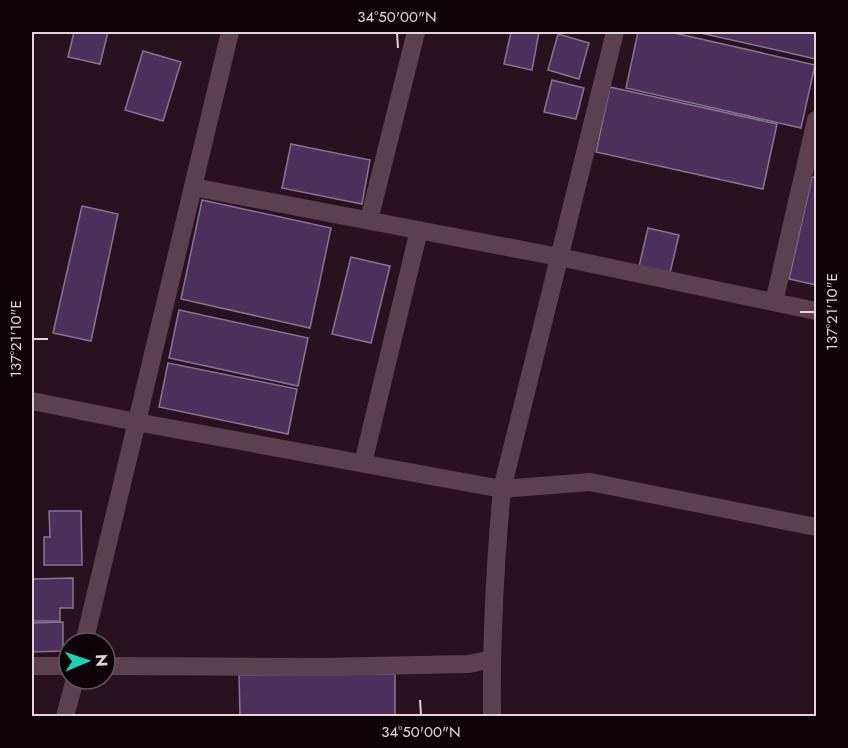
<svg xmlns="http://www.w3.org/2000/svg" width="848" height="748" font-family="Jost,sans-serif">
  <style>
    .building { fill: #4d2f5c; stroke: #867490; stroke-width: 1.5 }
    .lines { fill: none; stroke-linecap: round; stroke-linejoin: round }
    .minor { stroke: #5d404f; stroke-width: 18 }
    .ticks { fill: none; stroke: #e6d4dc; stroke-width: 2 }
    .neatline { fill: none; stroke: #e6d4dc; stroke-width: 2 }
    .ticks-label { font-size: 15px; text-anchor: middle; fill: #e6d4dc }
  </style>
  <rect width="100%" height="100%" fill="#2a111f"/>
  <g class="building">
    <path d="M74 32H108L100 64 68 57Z"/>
    <path d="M511 32H539L532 70 504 64Z"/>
    <path d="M638 32H670L815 65 801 128 626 88Z"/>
    <path d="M696 32H816V59Z"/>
    <path d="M558 34 589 43 579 79 548 70Z"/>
    <path d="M143 51 181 62 163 121 125 110Z"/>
    <path d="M552 80 584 88 576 119 544 112Z"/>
    <path d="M610 87 777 124 763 189 596 152Z"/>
    <path d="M291 144 370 160 362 204 282 188Z"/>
    <path d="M812 177 816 178V285L789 279Z"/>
    <path d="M202 200 331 228 310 328 181 299Z"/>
    <path d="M82 206 118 214 91 341 53 333Z"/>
    <path d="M648 228 679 235 669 277 638 271Z"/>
    <path d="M351 257 390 266 371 343 332 334Z"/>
    <path d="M179 310 308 338 298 386 169 358Z"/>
    <path d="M168 363 297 389 288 434 159 407Z"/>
    <path d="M49 511H81L82 565H44V537H50Z"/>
    <path d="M73 578V608H60V621H32V579Z"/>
    <path d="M63 622V651L32 652V623Z"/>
    <path d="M395 674V716H240L239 675Z"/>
  </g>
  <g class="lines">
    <g class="minor">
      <path d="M193 187 559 257 816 311"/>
      <path d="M369 220 416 32"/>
      <path d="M774 302 816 120"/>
      <path d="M32 401 136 422 502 489 590 482 816 527"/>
      <path d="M363 463 419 230"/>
      <path d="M84 643 230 32"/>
      <path d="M32 666H69"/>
      <path d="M105 666 322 667 469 664 492 659"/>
      <path d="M65 716 75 679"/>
      <path d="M492 716C491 640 495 565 502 489L615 32"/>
    </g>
  </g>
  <path class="ticks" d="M397 33 398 48M800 312H815M33 339H48M420 700 421 715"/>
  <rect width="848" height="748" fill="none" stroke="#0c0307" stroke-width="66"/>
  <g transform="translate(87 661) rotate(88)"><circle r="28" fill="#0c0307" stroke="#63575c" stroke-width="1.5"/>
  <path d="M0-4.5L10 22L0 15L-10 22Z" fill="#15d5b3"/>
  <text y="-9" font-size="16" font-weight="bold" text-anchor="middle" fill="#e6d4dc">N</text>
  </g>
  <rect x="33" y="33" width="782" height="682" class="neatline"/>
  <g class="ticks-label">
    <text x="397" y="22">34°50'00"N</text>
    <text transform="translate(832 312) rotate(-90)" y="5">137°21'10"E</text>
    <text transform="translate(16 339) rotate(-90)" y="5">137°21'10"E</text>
    <text x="421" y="737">34°50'00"N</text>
  </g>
</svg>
